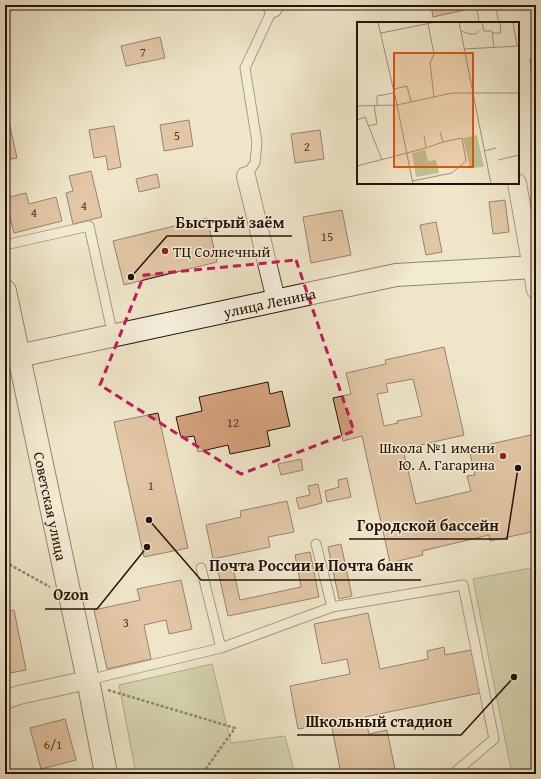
<svg xmlns="http://www.w3.org/2000/svg" width="541" height="779" font-family="'Gentium Book Plus',serif">
  <style>
    .green { fill: #bbc495; stroke: #706b4e }
    .building { fill: #d2a07b; stroke: #241208; fill-rule: evenodd }
    .lines { fill: none; stroke-linecap: round; stroke-linejoin: round }
    .lane-casing { stroke: #574738; stroke-width: 11 }
    .street-casing { stroke: #574738; stroke-width: 20 }
    .secondary-casing { stroke: #241208; stroke-width: 24 }
    .path { stroke: #241208; stroke-width: 2.5; stroke-dasharray: 3 2; stroke-linecap: butt }
    .lane { stroke: #f5efdc; stroke-width: 9 }
    .street { stroke: #f5efdc; stroke-width: 18 }
    .secondary { stroke: #f5efdc; stroke-width: 22 }
    .marked { fill: none; stroke: #c2185b; stroke-width: 3; stroke-dasharray: 8 5; stroke-linejoin: round }
    .poi-dot { fill: #8f2418; stroke: #f5efdc; stroke-width: 1.5 }
    .labels { text-anchor: middle; dominant-baseline: central; stroke-width: 3; stroke-linejoin: round; paint-order: stroke }
    .number-label { font-size: 13px; fill: #503625 }
    .poi-label { font-size: 15px; fill: #241208; stroke: #f5efdc; text-anchor: start }
    .street-label { font-size: 15px; fill: #241208; stroke: #f5efdc }
    .inset-road { fill: none; stroke: #9e917c; stroke-width: 1 }
    .view { fill: #de550c; fill-opacity: 0.15; stroke: #de550c; stroke-width: 2 }
    .inset-edge { fill: none; stroke: #241208; stroke-width: 2 }
    .leader { fill: none; stroke: #241208; stroke-width: 1.5 }
    .callout-dot { fill: #241208; stroke: #f5efdc; stroke-width: 1.5 }
    .callout-label { font-size: 16px; text-anchor: middle; font-weight: bold; fill: #241208; stroke: #f5efdc; stroke-width: 3; stroke-linejoin: round; paint-order: stroke }
  </style>
  <rect width="100%" height="100%" fill="#efe6c9"/>
  <filter id="stains"><feTurbulence type="fractalNoise" baseFrequency=".005" numOctaves="4"/><feColorMatrix values="0 0 0 0 .2 0 0 0 0 .09 0 0 0 0 .02 0 0 0 .5 -.17"/></filter>
  <radialGradient id="worn" r=".72"><stop offset=".6" stop-color="#630" stop-opacity="0"/><stop offset="1" stop-color="#630" stop-opacity=".3"/></radialGradient>
  <g class="green">
    <path d="M536 567V774H512L473 579Z"/>
    <path d="M212 664 231 743 285 736 295 774H136L119 685Z"/>
  </g>
  <g class="building">
    <path d="M431 5H468L469 9 433 17Z"/>
    <path d="M160 37 165 58 126 66 121 46Z"/>
    <path d="M536 58V84H533L530 59Z"/>
    <path d="M8 117 17 158 5 160V118Z"/>
    <path d="M189 120 193 146 164 151 160 125Z"/>
    <path d="M114 126 121 167 108 170 106 156 94 158 89 130Z"/>
    <path d="M320 130 324 159 295 163 291 134Z"/>
    <path d="M91 171 102 217 73 224 66 193 73 191 69 176Z"/>
    <path d="M157 174 160 187 139 192 136 179Z"/>
    <path d="M26 193 29 204 56 197 62 221 14 233 5 198Z"/>
    <path d="M505 200 509 232 493 234 489 202Z"/>
    <path d="M342 210 351 255 311 263 303 217Z"/>
    <path d="M207 218 217 262 124 285 113 241Z"/>
    <path d="M436 222 442 252 426 255 420 225Z"/>
    <path d="M444 347 464 435 403 449 416 504 471 491 467 476 475 475 469 449 535 434 536 439V462H534L536 470V531L490 541 489 535 422 551 423 555 390 563 362 436 343 441 333 398 351 394 346 373 386 364 385 360ZM413 379 422 416 397 421 398 423 384 426 377 394 388 392 386 384Z"/>
    <path d="M268 382 270 394 282 391 290 426 267 431 270 446 230 454 228 445 198 452 194 436 181 438 176 417 202 411 199 397Z"/>
    <path d="M158 413 188 548 144 557 114 422Z"/>
    <path d="M301 459 303 470 281 475 278 464Z"/>
    <path d="M347 478 351 497 327 502 325 491 339 487 338 480Z"/>
    <path d="M318 484 322 503 299 509 296 498 310 495 308 486Z"/>
    <path d="M287 501 294 532 268 537 270 547 213 559 206 525 241 517 240 511Z"/>
    <path d="M341 544 352 596 339 599 328 547Z"/>
    <path d="M310 552 319 597 228 616 218 571 233 568 240 600 301 587 295 555Z"/>
    <path d="M181 580 192 629 169 634 166 620 144 625 151 659 107 669 94 610 140 600 137 589Z"/>
    <path d="M14 610 26 670 5 674V612Z"/>
    <path d="M368 613 380 669 428 659 427 651 444 647 445 655 471 650 480 693 365 717 369 734 387 730 396 774H341L331 723 298 729 290 686 350 674 347 659 322 664 314 624Z"/>
    <path d="M65 719 76 760 41 769 30 728Z"/>
  </g>
  <g class="lines">
    <g class="lane-casing">
      <g id="lane">
        <path d="M246 176 255 163 257 142 245 68 273 8"/>
        <path d="M5 245 89 226 113 336"/>
        <path d="M332 607 463 585 494 739 453 774"/>
        <path d="M221 648 332 607 316 544"/>
        <path d="M88 680 221 648 201 568"/>
      </g>
    </g>
    <g class="street-casing">
      <g id="street">
        <path d="M272 5 273 8"/>
        <path d="M486 5 489 23"/>
        <path d="M246 176 276 300"/>
        <path d="M517 183 536 290"/>
        <path d="M5 700 19 695 88 680"/>
      </g>
    </g>
    <g class="secondary-casing">
      <g id="secondary">
        <path id="s1" d="M5 291 88 680 106 774"/>
        <path id="s2" d="M5 356H18L396 275 536 267"/>
      </g>
    </g>
    <g class="path">
      <path d="M5 562 50 587"/>
      <path d="M108 690 235 728 202 774"/>
    </g>
    <use href="#lane" class="lane"/>
    <use href="#street" class="street"/>
    <use href="#secondary" class="secondary"/>
  </g>
  <path d="M0 0H541V779H0ZM296 260 354 431 241 474 100 385 144 275Z" fill="#efe6c9" fill-opacity=".55" fill-rule="evenodd"/>
  <path class="marked" d="M296 260 354 431 241 474 100 385 144 275Z"/>
  <g class="poi-dot">
    <circle cx="165" cy="251" r="4"/>
    <circle cx="503" cy="456" r="4"/>
  </g>
  <g class="labels">
    <g class="number-label">
      <text x="143" y="52">7</text>
      <text x="177" y="135">5</text>
      <text x="307" y="146">2</text>
      <text x="84" y="205">4</text>
      <text x="34" y="212">4</text>
      <text x="327" y="236">15</text>
      <text x="233" y="422">12</text>
      <text x="151" y="485">1</text>
      <text x="126" y="622">3</text>
      <text x="53" y="744">6/1</text>
    </g>
    <g class="poi-label">
      <text x="173" y="251">ТЦ Солнечный</text>
      <text x="495" y="447" text-anchor="end">Школа №1 имени<tspan x="495" dy="17">Ю. А. Гагарина</tspan></text>
    </g>
    <g class="street-label">
      <text stroke="none"><textPath href="#s2" startOffset="270">улица Ленина</textPath></text>
      <text stroke="none"><textPath href="#s1" startOffset="220">Советская улица</textPath></text>
    </g>
  </g>
  <g transform="translate(357 22)">
    <rect width="162" height="162" fill="#efe6c9"/>
    <path d="M120 113 127 145 113 146 106 116ZM68 128 71 139 79 138 82 151 59 155 55 131Z" fill="#bbc495"/>
    <path class="inset-road" d="M21 0 40 83M102 0 134 162M125 0 127 9H135L137 26M156 0 160 24M71 2 77 32 73 41 77 75M104 9 112 12H119L122 9M24 11 79 0M135 11H144L143 0M107 27 162 24M37 67 50 64 54 80M20 83V74L37 71M40 83 56 162M0 84 40 83 95 71H162M0 98 8 95 25 138M11 104 20 102 17 83M69 126 86 120 83 110M127 129 139 126M141 138 162 133M0 144 69 126 67 114M55 159 95 151 109 139 105 116 86 120"/>
    <path class="view" d="M37 31H116V145H37Z"/>
    <rect width="162" height="162" class="inset-edge"/>
  </g>
  <path class="leader" d="M131 277L167 236H292M518 468L507 539H349M149 520L201 580H421M147 547L97 609H45M514 677L461 735H297"/>
  <g class="callout-dot">
    <circle cx="131" cy="277" r="4"/>
    <circle cx="518" cy="468" r="4"/>
    <circle cx="149" cy="520" r="4"/>
    <circle cx="147" cy="547" r="4"/>
    <circle cx="514" cy="677" r="4"/>
  </g>
  <g class="callout-label">
    <text x="230" y="228">Быстрый заём</text>
    <text x="428" y="531">Городской бассейн</text>
    <text x="311" y="571">Почта России и Почта банк</text>
    <text x="71" y="600">Ozon</text>
    <text x="379" y="727">Школьный стадион</text>
  </g>
  <rect width="541" height="779" fill="none" stroke="#efe6c9" stroke-width="20"/>
  <rect x="6" y="6" width="529" height="767" fill="none" stroke="#241208" stroke-width="2"/>
  <rect x="10" y="10" width="521" height="759" fill="none" stroke="#241208"/>
  <rect width="100%" height="100%" filter="url(#stains)"/>
  <rect width="100%" height="100%" fill="url(#worn)"/>
</svg>
